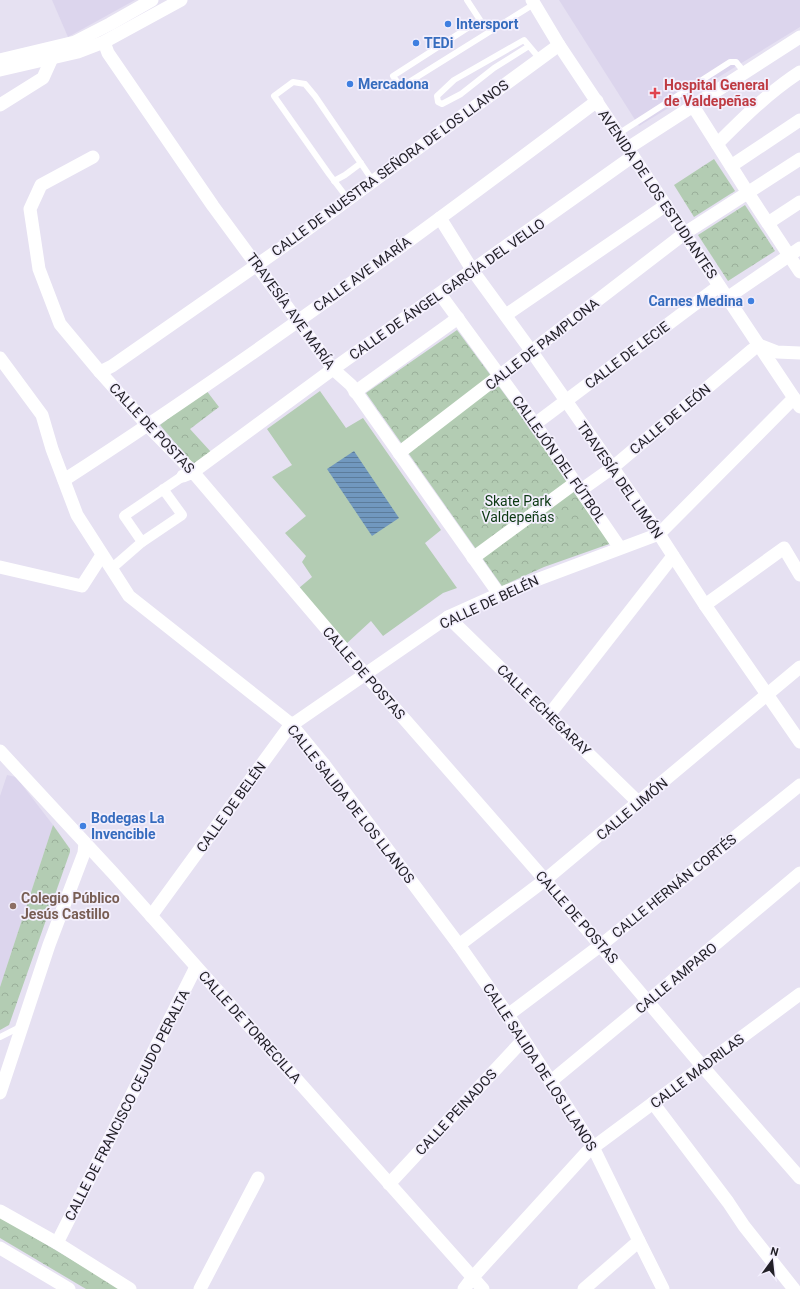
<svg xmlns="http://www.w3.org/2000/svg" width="800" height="1289" font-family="Roboto,sans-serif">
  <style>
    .built { fill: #dcd5ed }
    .park { fill: url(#park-crowns) }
    .pitch { fill: #b3ccb3 }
    .water { fill: url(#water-rules) }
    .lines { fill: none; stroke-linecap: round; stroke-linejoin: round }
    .service { stroke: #fff; stroke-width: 6 }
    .pedestrian { stroke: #fff; stroke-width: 10 }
    .minor { stroke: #fff; stroke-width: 13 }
    .shop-dot { fill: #3f7fe0; stroke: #f3effd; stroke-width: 1.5 }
    .health-dot { fill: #e0444e; stroke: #f3effd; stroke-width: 1.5 }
    .education-dot { fill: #8d6e63; stroke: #f3effd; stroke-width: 1.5 }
    .labels { text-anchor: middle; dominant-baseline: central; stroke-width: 3.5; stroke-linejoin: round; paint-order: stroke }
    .shop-label { font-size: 14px; font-weight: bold; fill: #366cbe; stroke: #f3effd; text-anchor: start }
    .health-label { font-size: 14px; font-weight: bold; fill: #be3a42; stroke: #f3effd; text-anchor: start }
    .street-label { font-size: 14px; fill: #232128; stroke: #f3effd }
    .park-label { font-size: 14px; fill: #0b3811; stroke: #f3effd }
    .education-label { font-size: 14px; font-weight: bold; fill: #785e54; stroke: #f3effd; text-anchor: start }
  </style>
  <defs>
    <pattern id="park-crowns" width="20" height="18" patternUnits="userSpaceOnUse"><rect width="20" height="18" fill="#b3ccb3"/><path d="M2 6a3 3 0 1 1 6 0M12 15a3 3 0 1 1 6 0" fill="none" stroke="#9aaf9a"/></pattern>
    <pattern id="water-rules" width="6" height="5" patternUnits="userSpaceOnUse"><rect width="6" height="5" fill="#7198bf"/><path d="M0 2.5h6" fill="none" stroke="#5c7c9b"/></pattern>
  </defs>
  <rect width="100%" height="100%" fill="#e6e1f2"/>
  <g class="built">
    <path d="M52 0H135L68 37Z"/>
    <path d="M559 0H800V27L639 126Z"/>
    <path d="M7 775 16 777 53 825 0 987V796Z"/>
  </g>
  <g class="park">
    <path d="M714 159 735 191 694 217 674 185Z"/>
    <path d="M745 205 775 251 728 281 698 235Z"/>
    <path d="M457 330 597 519 612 543 544 567 502 586 366 393Z"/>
    <path d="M206 390 219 407 190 429 211 452 194 465 160 425Z"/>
    <path d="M53 825 70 849V852L9 1025 0 1030V987Z"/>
    <path d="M0 1217 121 1289H86L0 1238Z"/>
  </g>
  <path class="pitch" d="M320 391 346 428 363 418 441 530 425 543 457 588 443 593 383 636 371 621 346 644 299 588 312 577 302 562 306 556 285 533 306 516 272 477 292 465 267 429Z"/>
  <path class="water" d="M354 451 399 518 372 536 327 469Z"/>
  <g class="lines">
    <g class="service">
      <path d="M467 0 480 20 393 76 401 87 534 4"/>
      <path d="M529 46 494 68 461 94 442 104 438 102 437 96 454 80 524 40 540 59"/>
      <path d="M618 134 730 62H736L745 73"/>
      <path d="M334 181 345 175 361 163"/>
      <path d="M348 199 329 174 274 96 293 82 305 84 315 96 373 181"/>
      <path d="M0 1037 20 1027"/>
    </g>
    <g class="pedestrian">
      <path d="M163 489 182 515 142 542 124 516 183 476"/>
      <path d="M111 569 142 542"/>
    </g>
    <g class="minor">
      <path d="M532 0 559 45 800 407"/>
      <path d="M104 42 108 53 213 206 333 369 351 385 499 594"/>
      <path d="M0 60 75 42 110 24 152 0"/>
      <path d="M0 70 78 52 104 42 181 0"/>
      <path d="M0 105 43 78 52 58"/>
      <path d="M693 106 748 193 800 272"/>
      <path d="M717 144C743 118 769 92 800 72"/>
      <path d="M628 148 800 37"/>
      <path d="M93 157 41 185 30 209 39 269 60 324 100 372 148 426 193 472 365 674 545 880 703 1067 800 1178"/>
      <path d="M731 166 800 120"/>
      <path d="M440 218 473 271 532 352 659 534 705 605 800 742"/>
      <path d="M768 223 800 202"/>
      <path d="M440 294 535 424 620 548"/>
      <path d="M727 298 800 248"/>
      <path d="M506 315 666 205"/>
      <path d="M0 358 42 415 52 449 77 515 129 596 291 724 323 763 459 945 508 1015 593 1147 639 1241 663 1289"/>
      <path d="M100 372 112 366 297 237 559 45"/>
      <path d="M355 392 458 318"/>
      <path d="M535 424 719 286"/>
      <path d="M399 453 685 233 800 159"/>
      <path d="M183 476 193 472 333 369 633 156"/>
      <path d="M64 480C247 362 423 232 597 101"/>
      <path d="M581 490 612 468 752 350 759 345 777 352 800 353"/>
      <path d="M473 558 575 483"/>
      <path d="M0 567 82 586 102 555"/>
      <path d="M705 605 784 548 800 575"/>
      <path d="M448 617 639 803"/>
      <path d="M549 715 673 556"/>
      <path d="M0 751 113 873 483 1289"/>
      <path d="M151 916 291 724 296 722 448 617 499 594 659 534 794 398"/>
      <path d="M459 945 545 880 800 667"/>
      <path d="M508 1015 601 945 800 785"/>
      <path d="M550 1082 648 1001 800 873"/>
      <path d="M0 1093 49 945 84 853 85 843"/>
      <path d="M653 1103 728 1202 744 1226 794 1289"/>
      <path d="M389 1184 523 1040"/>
      <path d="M0 1211 57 1243 130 1289"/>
      <path d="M57 1243 196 967"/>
      <path d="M0 1248 69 1289"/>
      <path d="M200 1289 258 1178"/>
      <path d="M464 1289 473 1277 587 1152 800 994"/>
      <path d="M584 1289 639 1241"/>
    </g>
  </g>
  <g class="shop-dot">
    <circle cx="448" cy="24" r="4"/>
    <circle cx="416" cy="43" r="4"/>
    <circle cx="350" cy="84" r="4"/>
    <circle cx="751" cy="301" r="4"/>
    <circle cx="83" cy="826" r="4"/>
  </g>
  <path class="health-dot" d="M653 87h4v4h4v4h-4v4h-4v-4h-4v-4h4z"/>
  <circle class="education-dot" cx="13" cy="906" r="4"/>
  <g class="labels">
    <g class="shop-label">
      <text x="456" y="24">Intersport</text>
      <text x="424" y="43">TEDi</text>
      <text x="358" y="84">Mercadona</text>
      <text x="743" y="301" text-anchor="end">Carnes Medina</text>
      <text x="91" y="818">Bodegas La<tspan x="91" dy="16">Invencible</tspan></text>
    </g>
    <g class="health-label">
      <text x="664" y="85">Hospital General<tspan x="664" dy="16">de Valdepeñas</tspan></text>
    </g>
    <g class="street-label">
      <text transform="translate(390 168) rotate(-36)">CALLE DE NUESTRA SEÑORA DE LOS LLANOS</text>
      <text transform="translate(658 194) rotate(56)">AVENIDA DE LOS ESTUDIANTES</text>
      <text transform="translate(362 274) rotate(-36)">CALLE AVE MARÍA</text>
      <text transform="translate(447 289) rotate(-35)">CALLE DE ÁNGEL GARCÍA DEL VELLO</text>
      <text transform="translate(291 311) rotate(54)">TRAVESÍA AVE MARÍA</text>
      <text transform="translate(542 344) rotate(-38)">CALLE DE PAMPLONA</text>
      <text transform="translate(627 355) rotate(-37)">CALLE DE LECIE</text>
      <text transform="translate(670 419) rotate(-40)">CALLE DE LEÓN</text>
      <text transform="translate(152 428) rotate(47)">CALLE DE POSTAS</text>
      <text transform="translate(559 459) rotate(55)">CALLEJÓN DEL FÚTBOL</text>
      <text transform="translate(620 480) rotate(55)">TRAVESÍA DEL LIMÓN</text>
      <text transform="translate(489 602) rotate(-25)">CALLE DE BELÉN</text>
      <text transform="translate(364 673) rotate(49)">CALLE DE POSTAS</text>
      <text transform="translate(544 710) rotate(44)">CALLE ECHEGARAY</text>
      <text transform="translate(351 804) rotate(52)">CALLE SALIDA DE LOS LLANOS</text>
      <text transform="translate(231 807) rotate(-54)">CALLE DE BELÉN</text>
      <text transform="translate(632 809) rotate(-40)">CALLE LIMÓN</text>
      <text transform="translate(674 886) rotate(-39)">CALLE HERNÁN CORTÉS</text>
      <text transform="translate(577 917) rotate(49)">CALLE DE POSTAS</text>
      <text transform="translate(676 978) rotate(-40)">CALLE AMPARO</text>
      <text transform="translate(250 1027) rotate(48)">CALLE DE TORRECILLA</text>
      <text transform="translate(540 1067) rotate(57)">CALLE SALIDA DE LOS LLANOS</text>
      <text transform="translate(697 1071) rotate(-37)">CALLE MADRILAS</text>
      <text transform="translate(127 1105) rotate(-63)">CALLE DE FRANCISCO CEJUDO PERALTA</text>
      <text transform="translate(456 1112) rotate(-47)">CALLE PEINADOS</text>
    </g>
    <g class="park-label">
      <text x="518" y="501">Skate Park<tspan x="518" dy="16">Valdepeñas</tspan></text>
    </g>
    <g class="education-label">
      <text x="21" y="898">Colegio Público<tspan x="21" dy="16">Jesús Castillo</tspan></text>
    </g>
  </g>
  <g transform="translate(772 1261) rotate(15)" stroke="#f3effd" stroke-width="3" paint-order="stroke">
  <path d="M0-3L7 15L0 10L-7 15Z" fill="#232128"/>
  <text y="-6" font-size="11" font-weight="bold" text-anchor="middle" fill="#232128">N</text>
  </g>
</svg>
